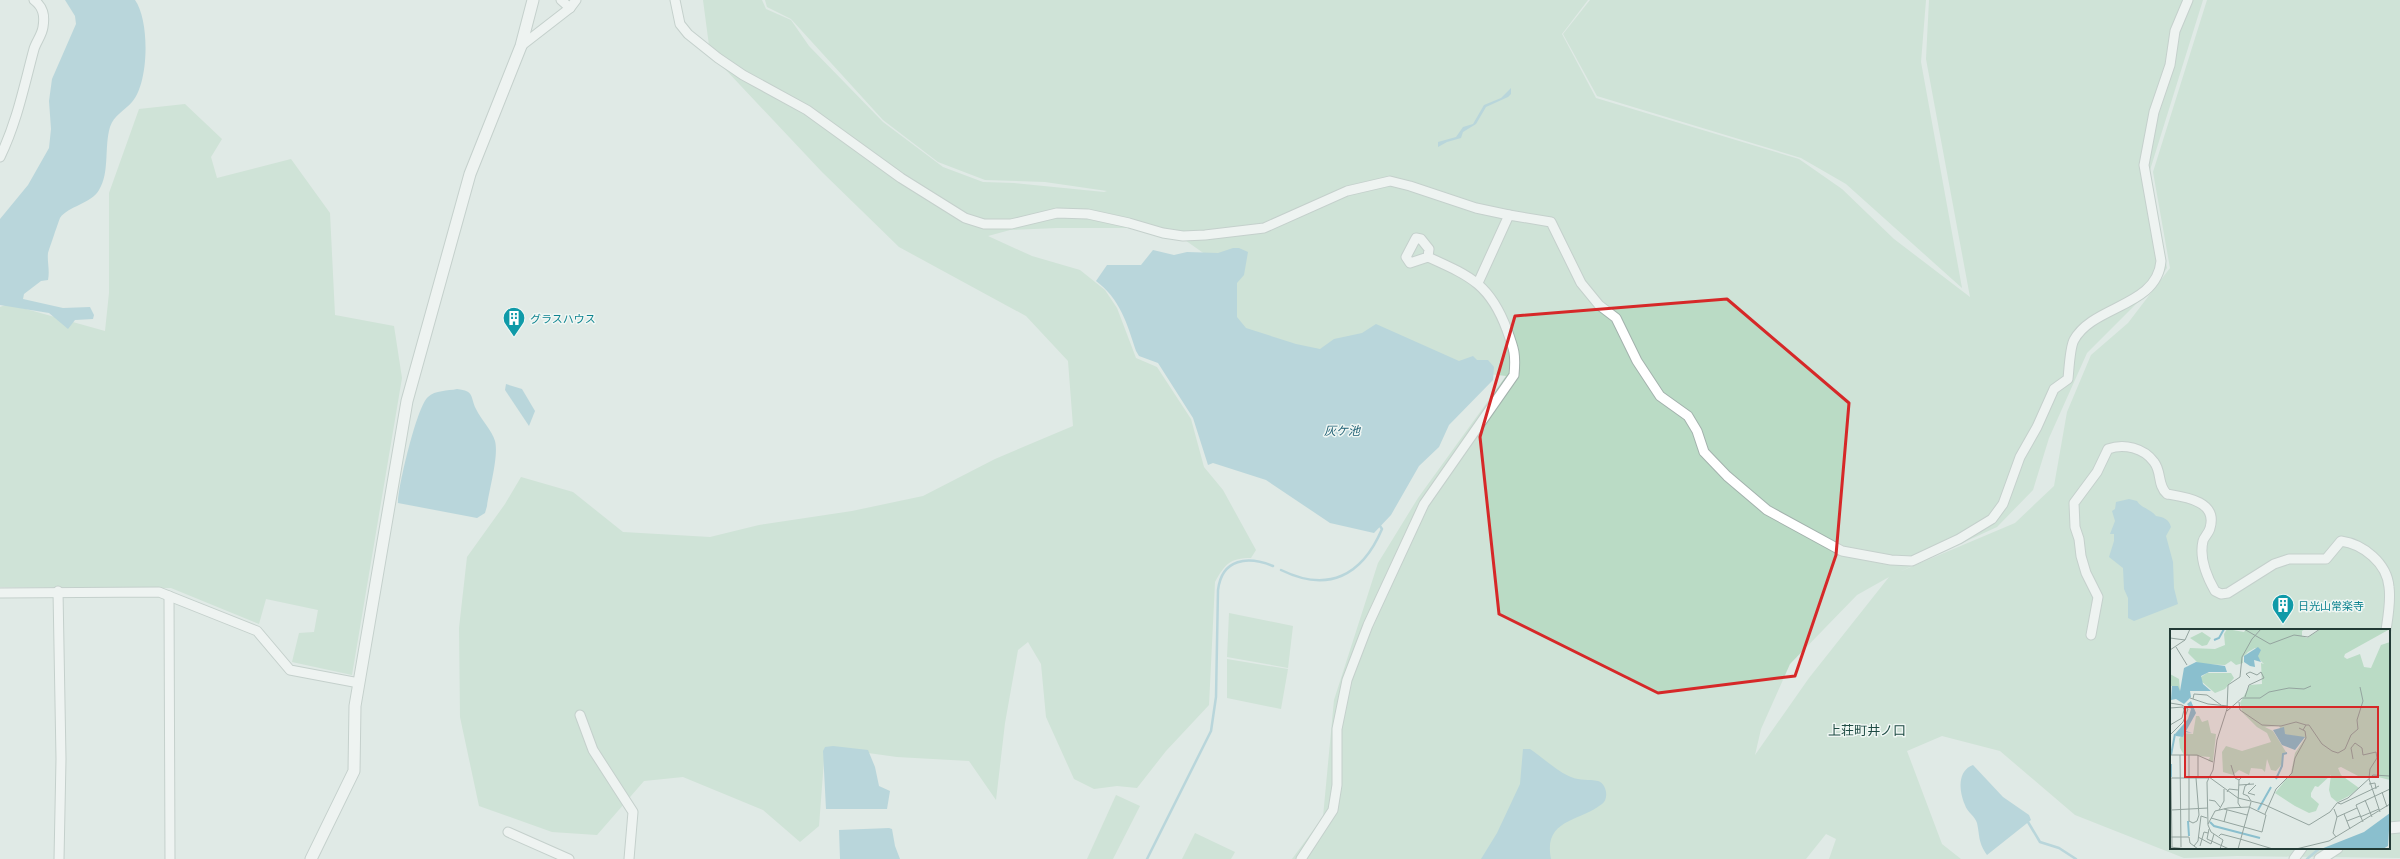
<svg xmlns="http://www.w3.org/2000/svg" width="2400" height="859" font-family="Manrope,'Noto Sans JP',sans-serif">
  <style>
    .green { fill: #badbc5; fill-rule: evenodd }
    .water { fill: #8abfce }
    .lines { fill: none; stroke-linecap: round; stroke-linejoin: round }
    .stream { stroke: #8abfce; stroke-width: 2.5 }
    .minor-casing { stroke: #a3b2ad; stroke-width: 11 }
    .tertiary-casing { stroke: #a3b2ad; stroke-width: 13 }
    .minor { stroke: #fff; stroke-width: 9 }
    .tertiary { stroke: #fff; stroke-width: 11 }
    .marked { fill: none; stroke: #d62828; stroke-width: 3; stroke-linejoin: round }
    .labels { text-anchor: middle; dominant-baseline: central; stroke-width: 3; stroke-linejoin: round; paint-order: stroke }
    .culture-label { font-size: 11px; fill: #0d838f; stroke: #f0f7f4; text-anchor: start }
    .water-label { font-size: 12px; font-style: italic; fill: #1e5f73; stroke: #f0f7f4 }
    .quarter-label { font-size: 13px; fill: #1e4b43; stroke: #f0f7f4 }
    .inset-river { fill: none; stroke: #8abfce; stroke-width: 2 }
    .inset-road { fill: none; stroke: #94a49f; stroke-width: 1 }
    .view { fill: #d62828; fill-opacity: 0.15; stroke: #d62828; stroke-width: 2 }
    .inset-edge { fill: none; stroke: #223a35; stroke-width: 2 }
  </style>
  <rect width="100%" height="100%" fill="#e0eae6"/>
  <g class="green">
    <path d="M703 0H762L766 9 791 20 809 46 883 122 943 167 983 182 1014 183 1104 192 1107 191 1045 182 985 180 938 162 883 120 791 19 767 7 765 0H1588L1562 34 1596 98 1799 159 1842 189 1894 239 1970 297 1926 59 1929 0H2203L2150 170 2167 268 2154 286 2087 353 2049 438 2033 490 1997 527 1899 572 2015 523 2054 486 2067 412 2091 355 2128 323 2170 268 2153 172 2207 0H2400V858L2237 856 2184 858 2075 815 2000 751 1942 736 1907 751 1942 844 1961 859H1829L1836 839 1826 834 1806 859H1292L1323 817 1334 700 1378 563 1418 498 1506 376 1324 355 1239 332 1226 269 1175 233 1130 228H1057L1010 230 988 236 1032 256 1080 270 1105 290 1117 308 1136 358 1157 367 1191 419 1204 467 1223 490 1256 550 1251 558C1230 558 1225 564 1215 582L1209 705 1166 751 1137 788 1117 786 1094 789 1074 779 1046 717 1041 664 1028 642 1018 650 1005 723 996 800 969 761 897 757 825 747 819 826 800 842 763 810 683 777 644 781 597 835 552 832 479 806 460 717 459 628 467 557 505 504 521 477 573 492 623 532 710 537 759 525 852 511 923 496 995 459 1073 426 1068 361 1026 316 899 247 822 172 710 53ZM1889 577 1809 678 1755 755 1761 729 1790 664 1857 595ZM2171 630H2389V848H2171Z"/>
    <path d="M1590 0H1926L1921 62 1962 288 1846 184 1801 158 1597 96 1563 34Z"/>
    <path d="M185 104 222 139 211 157 217 178 291 159 330 213 335 315 394 326 402 378 352 675 292 662 299 633 314 632 318 610 266 599 259 624 171 588 0 587V307L8 304 105 331 109 293V193L139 109Z"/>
    <path d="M1229 613 1293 626 1288 668 1227 657Z"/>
    <path d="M1227 659 1288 669 1281 709 1227 698Z"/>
    <path d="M1116 795 1140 806 1113 859H1087Z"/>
    <path d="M1195 833 1235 852 1231 859H1182Z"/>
  </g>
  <g class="water">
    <path d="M65 0H135C150 21 149 83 132 102 124 111 114 115 110 127 104 147 110 172 99 190 91 204 68 206 60 218 59 220 49 250 48 253 47 262 50 270 48 280L41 281 24 294 23 299 63 308 90 307 94 315 93 319 75 320 68 329 49 313 0 305V219L28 185 49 148 51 129 49 101 52 79 76 24 75 16Z"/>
    <path d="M1511 88V94L1508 97 1486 107 1476 124 1463 132 1461 138 1447 142 1438 147V142L1456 137 1463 127 1473 124 1484 105 1501 98Z"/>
    <path d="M1233 248H1239L1248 252 1244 275 1237 283V317L1246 328 1296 344 1320 349 1334 339 1362 333 1376 324 1459 361 1473 356 1477 360H1488L1494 367 1493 380 1449 425 1439 447 1419 466 1391 515 1374 533 1330 523 1266 480 1213 463 1208 465 1193 418 1158 363 1139 356 1136 351C1127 323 1120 299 1096 281L1107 265H1141L1153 250 1174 255 1187 252 1218 253Z"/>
    <path d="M506 384 522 389 535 411 529 426 505 390Z"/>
    <path d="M457 389C475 391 470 397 476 409 481 420 492 430 495 441 499 456 489 490 487 506L485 513 477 518 398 503C398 487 417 406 428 397 435 390 448 391 457 389Z"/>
    <path d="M2129 499 2137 501C2141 508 2151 509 2156 516 2163 517 2169 519 2171 527L2166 536 2173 562 2174 588 2178 604 2134 621 2128 618V598L2124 589 2123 568 2109 557 2114 541V534H2110L2115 521 2112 511 2115 509 2116 502Z"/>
    <path d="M833 746 868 750 875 767 879 786 890 791 887 809H826L823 751 825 747Z"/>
    <path d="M1523 749H1530C1542 757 1558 772 1571 777 1580 781 1589 779 1598 781 1607 784 1609 799 1602 804 1579 822 1543 819 1551 859H1481L1497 833 1520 784Z"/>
    <path d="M1973 765 2003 797 2029 815 2031 820 1987 855C1978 842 1980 837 1977 823 1975 816 1967 812 1965 805 1959 791 1957 771 1973 765Z"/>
    <path d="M889 828 892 829 895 846 900 859H840L839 830Z"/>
  </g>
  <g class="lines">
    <g class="stream">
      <path d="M1281 570C1328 593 1362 576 1382 529L1380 526"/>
      <path d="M2028 822 2040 842 2059 848 2076 859"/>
      <path d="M1147 859 1211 731 1216 697 1218 590C1222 558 1248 556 1273 566"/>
      <path d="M2307 859 2320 848"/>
    </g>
    <g class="minor-casing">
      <g id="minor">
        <path d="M561 0 570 8"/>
        <path d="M675 0 680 24 688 34 718 58 743 75 807 110 901 178 965 218 984 224H1011L1057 213 1088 214 1129 223 1163 233 1183 236 1205 235 1264 228 1347 191 1390 181 1410 186 1476 208 1509 215"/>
        <path d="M521 46 570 8 576 0"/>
        <path d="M0 157C17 122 24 86 34 49 36 42 42 35 43 27 45 15 43 7 34 0"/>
        <path d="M1478 283 1509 215 1551 222 1581 283 1599 305 1616 318 1637 361 1660 396 1688 416 1697 431 1704 452 1727 476 1767 510 1842 551 1891 560 1912 561 1959 539 1992 519 2003 504 2020 457 2037 427 2054 389 2068 379C2069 369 2070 347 2074 340 2093 305 2157 307 2161 261L2144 165 2154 112 2170 65 2175 31 2188 0"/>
        <path d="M58 591 61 759 59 859"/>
        <path d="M0 593 159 592 257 631 290 670 359 683"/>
        <path d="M169 596 170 859"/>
        <path d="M2091 635 2098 597 2086 573 2081 556 2079 539 2075 527 2074 503 2097 472 2108 449C2124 443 2144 448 2154 462 2162 472 2157 485 2167 494 2185 497 2218 501 2210 528 2209 533 2204 537 2203 541 2199 558 2207 577 2215 591L2221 594 2228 593 2274 564 2289 559H2326L2341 541C2363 544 2387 563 2389 587 2391 600 2388 617 2386 630"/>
        <path d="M580 715 593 750 633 812 629 859"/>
        <path d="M508 832 569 859"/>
        <path d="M1301 859 1333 810 1337 785V729L1347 680 1368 625 1424 504 1514 375C1516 354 1514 349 1507 330 1490 284 1470 276 1428 257L1410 263 1406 257 1416 238 1421 239 1429 249 1428 257"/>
        <path d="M2294 859 2302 848"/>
      </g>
    </g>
    <g class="tertiary-casing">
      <g id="tertiary">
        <path d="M2389 828 2400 827"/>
        <path d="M311 859 354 771 355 706 407 401 470 174 521 46 533 0"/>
        <path d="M2320 859 2337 848"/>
      </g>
    </g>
    <use href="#minor" class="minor"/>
    <use href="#tertiary" class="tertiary"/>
  </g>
  <path d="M0 0H2400V859H0ZM1727 299 1849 403 1836 555 1795 676 1658 693 1499 614 1480 437 1515 316Z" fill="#e0eae6" fill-opacity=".55" fill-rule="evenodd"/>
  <path class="marked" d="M1727 299 1849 403 1836 555 1795 676 1658 693 1499 614 1480 437 1515 316Z"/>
  <defs>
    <g id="building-pin" transform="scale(1.15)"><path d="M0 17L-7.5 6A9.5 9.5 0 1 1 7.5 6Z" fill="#0f9aa8" stroke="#f0f7f4"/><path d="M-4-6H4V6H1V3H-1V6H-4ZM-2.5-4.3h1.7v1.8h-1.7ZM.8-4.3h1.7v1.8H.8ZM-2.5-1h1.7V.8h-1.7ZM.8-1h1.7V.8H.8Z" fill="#fff"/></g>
  </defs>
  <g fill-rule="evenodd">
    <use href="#building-pin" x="514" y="318"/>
    <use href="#building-pin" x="2283" y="605"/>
  </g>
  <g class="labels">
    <g class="culture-label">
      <text x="530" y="318">グラスハウス</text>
      <text x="2298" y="605">日光山常楽寺</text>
    </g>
    <g class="water-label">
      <text x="1342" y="430">灰ケ池</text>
    </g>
    <g class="quarter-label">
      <text x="1867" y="730">上荘町井ノ口</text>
    </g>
  </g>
  <g transform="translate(2170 629)">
    <rect width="220" height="220" fill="#e0eae6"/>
    <path d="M57 0 74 3 76 0H135L132 2V7L137 9 151 0H220L175 25 174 28 177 30 190 25 194 38 201 39 211 16 220 13V151L208 148H190L171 138 168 139 171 146 189 159 179 167 167 173 161 168 159 161 161 146 148 158 145 157 141 164V168L149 175 146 182 139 184 125 177 105 164 121 144 125 124 135 109 114 105 109 97 95 98 103 102 116 123 112 125V135L106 142 101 141 97 130 95 143 92 140 81 139 79 146 69 141 63 146 53 143 52 123 56 117 72 122 101 113 97 104 87 98 72 83 70 74 80 56 92 55 91 34 94 35 88 29V21L85 19 78 23 73 28V34L66 36 61 32 55 36 29 35 18 24 20 19 45 20 55 16 54 5ZM32 3 41 9 37 16 32 17 20 9ZM37 44H61L64 49 55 60 45 64 31 52V48ZM0 45 9 50 10 62 5 57H0ZM26 87H29L32 93 38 91 41 104 46 105 43 133 38 132 40 128 14 126 10 119 9 110 13 104 23 105Z" fill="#badbc5"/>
    <path d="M88 18 91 21 88 27 91 33 84 31 85 38 80 37 74 33V27ZM26 33 55 37 57 43H39L31 47 33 55 41 62H20L21 68 14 75 6 70 1 71 2 57H8L10 62 14 39ZM21 72 26 84 16 102 22 104 15 103 13 108 6 107 5 105 18 90 21 80 17 75ZM114 98 115 105 135 108 125 121 112 116 103 101ZM220 184 218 217 213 220H151L194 203Z" fill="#8abfce"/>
    <path class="inset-river" d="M44 11 49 9 54 0M1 126 5 105M1 135V148M106 150 112 137 113 125 117 124M88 181 101 158M18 192 19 207M40 193 44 197 90 209"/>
    <path class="inset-road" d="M74 0 100 15 124 6 138 8 150 0M0 9 15 11 20 0M6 18 17 36M0 21 15 11M75 68 79 56 94 49 91 43 87 46 80 43 76 45 80 49M20 69 38 75 58 77M23 70 24 65 37 66 51 76M69 73 70 81 92 96 111 97 126 93 136 96M0 74 12 76 18 80 13 93 0 106M0 79 13 78 14 81 12 89 0 96M57 82 72 69H90L99 63 119 59 134 60 141 57M133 101 136 96H139L152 115 162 122 168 124 175 120 181 106 188 100 187 91 193 72 190 58M0 126H27L43 133M10 126 11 218M19 126V192L23 194 27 192 29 186 26 149M28 126V149M183 130 181 119 185 114 192 119 193 126 206 123 207 129 200 140 199 149M61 136 65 149 69 151M39 148 68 169 93 175 139 196 160 183 167 174 178 169 203 146 220 147M0 149H39M1 149 2 218M199 150 210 183M80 154 75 157 73 165 78 167 81 172M199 155 205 154 206 160M69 156 84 155M57 163 59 160 68 161M212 163 217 178M85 166 78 164 86 156M39 171 45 172 50 178M195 171 202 188M168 174 171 175 209 157M71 179 68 174 69 151 72 148M54 180 77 186M164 180 167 188 163 204 166 208M1 181 38 179M49 181 54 172V160M95 185 106 160 122 144 125 129 136 109 135 102 129 99M174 185 180 200M167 188 187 179M190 188 209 180M177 192 190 187M54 193 57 181M193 193 186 176 220 160M38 195 44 184 45 182 58 179 79 178 96 186 92 203 41 189M39 200 37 210 59 220M49 207 51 205 70 210M0 208H19L20 214 28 220M28 208 41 215 44 205M70 210 103 220M24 217 28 212 31 187 37 189M30 217 34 203 38 204M0 218 17 220M50 220 53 211 41 203 38 196 37 153 43 141 47 111 57 80 58 56 70 48 72 28 82 10 91 0M68 220 81 173M126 220 159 212 220 175"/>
    <path class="view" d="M15 78H208V148H15Z"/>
    <rect width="220" height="220" class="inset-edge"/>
  </g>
</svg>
